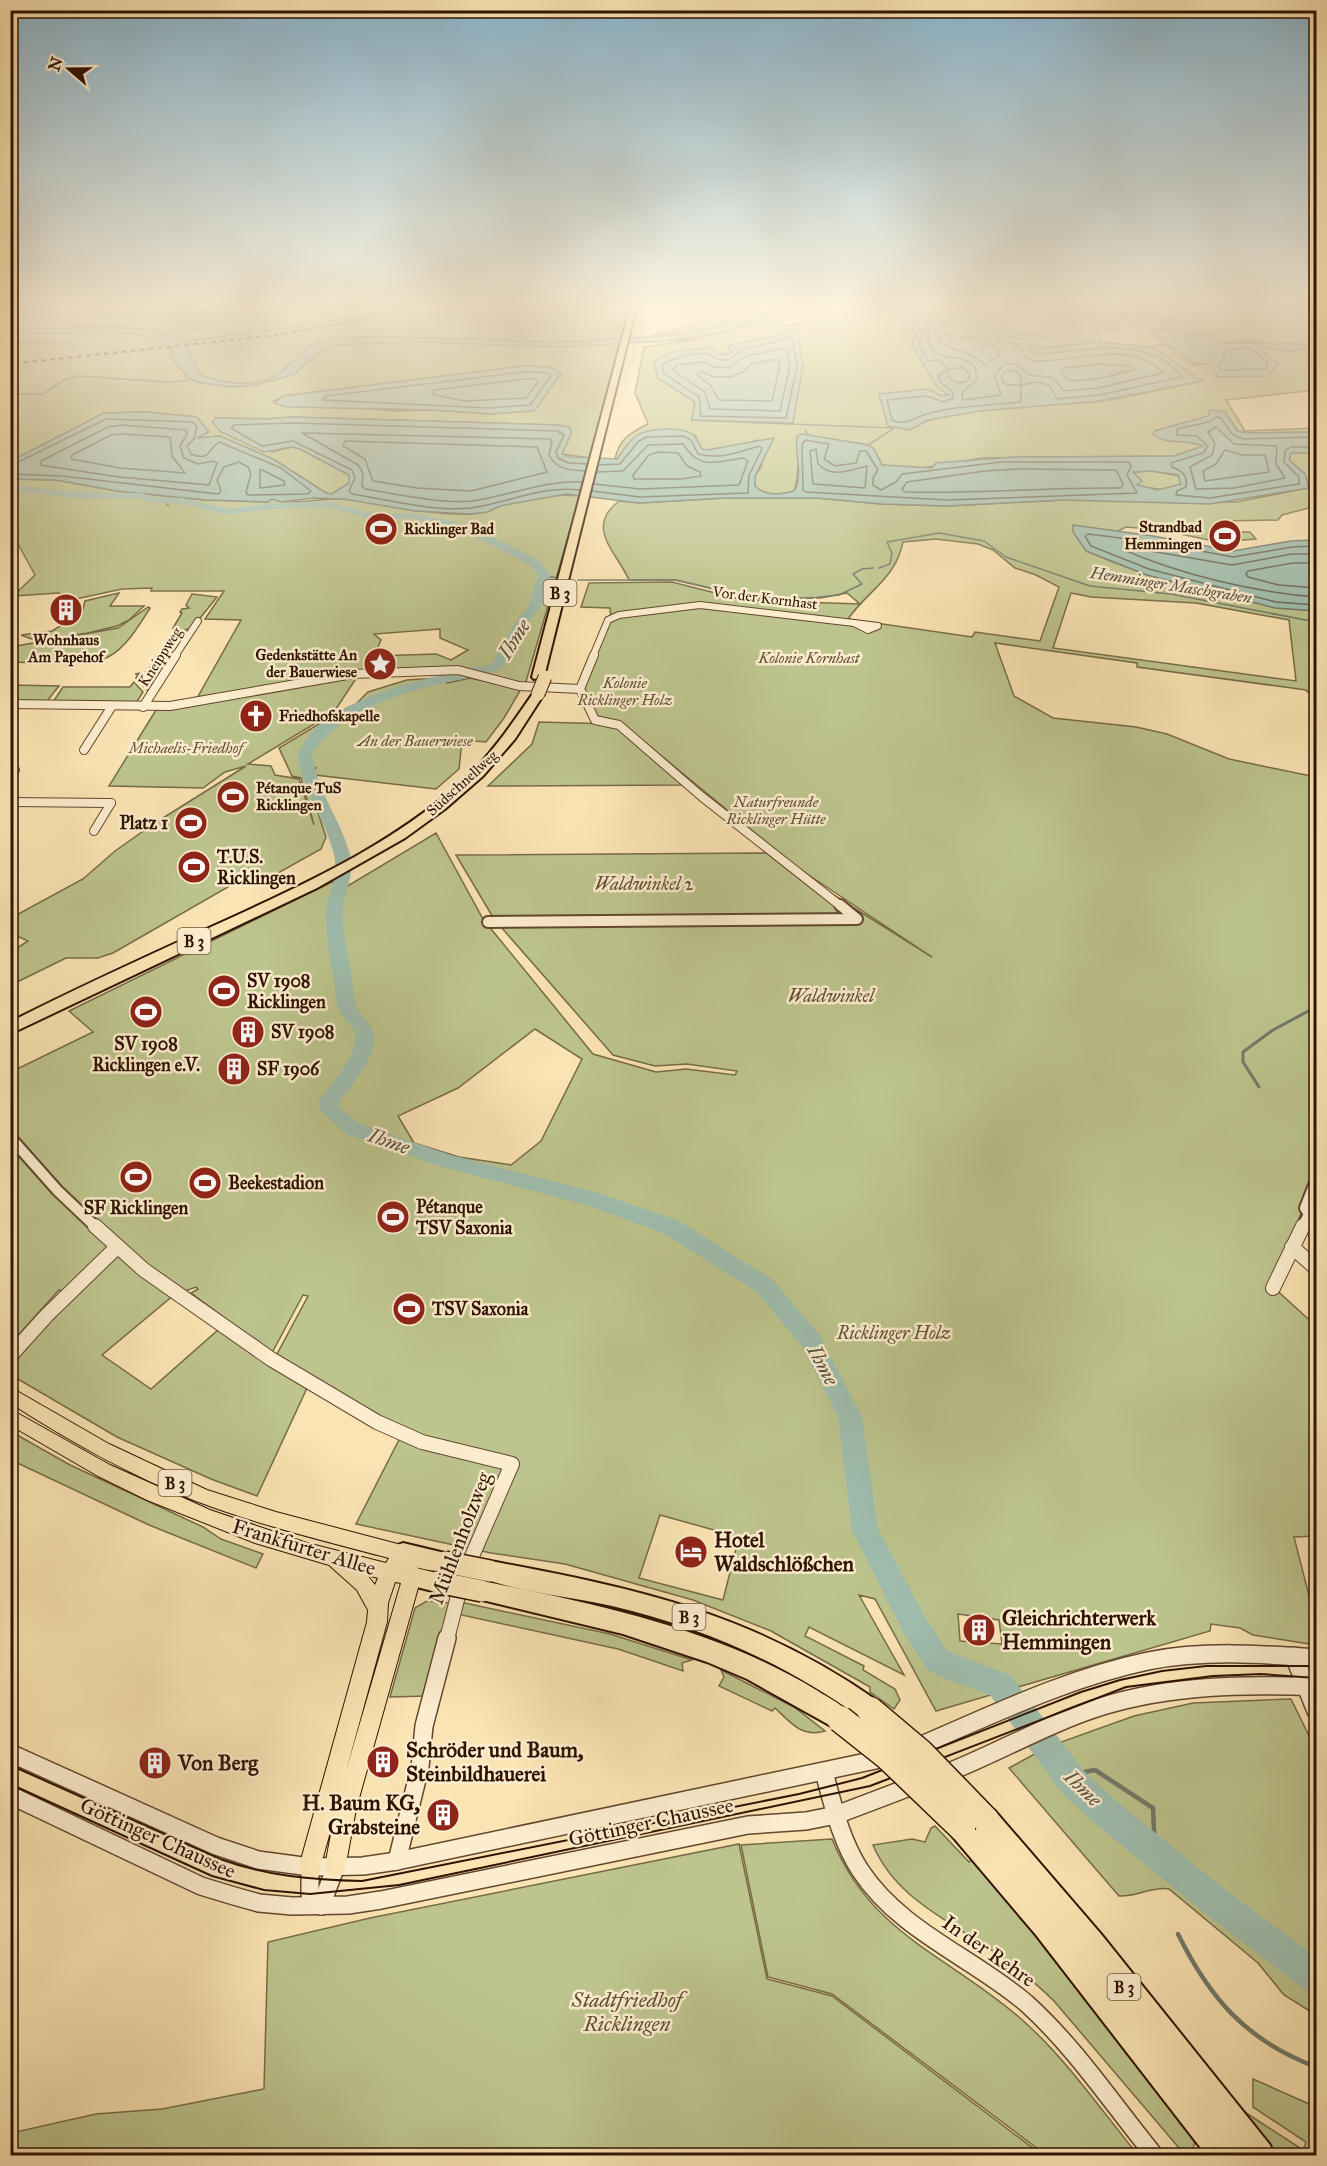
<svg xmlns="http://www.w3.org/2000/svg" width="1327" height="2166" font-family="'IM FELL Great Primer',serif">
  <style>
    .green { fill: #bdc48d; stroke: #766b47; stroke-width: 1.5; fill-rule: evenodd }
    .water { fill: #9fbeaf; stroke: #727969; stroke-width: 1.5; fill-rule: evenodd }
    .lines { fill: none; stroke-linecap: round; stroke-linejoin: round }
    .shore { stroke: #676858; stroke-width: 1.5 }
    .stream-far2 { stroke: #727969; stroke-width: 1.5 }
    .stream-far1 { stroke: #727969; stroke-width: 3 }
    .stream { stroke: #727969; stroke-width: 4.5 }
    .river { fill: #9fbeaf; fill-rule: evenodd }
    .ferry { stroke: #564e3e; stroke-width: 1.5; stroke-dasharray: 4 3; stroke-linecap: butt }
    .minor-far5-casing { stroke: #62462e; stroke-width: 7 }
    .minor-far4-casing { stroke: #62462e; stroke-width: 8 }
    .minor-far3-casing { stroke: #62462e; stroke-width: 10 }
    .minor-far2-casing { stroke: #62462e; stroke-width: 14 }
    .minor-far1-casing { stroke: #62462e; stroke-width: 16 }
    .minor-casing { stroke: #62462e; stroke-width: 20 }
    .major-casing { stroke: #2f1201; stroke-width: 2 }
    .highway-casing { stroke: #2f1201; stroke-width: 4 }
    .minor-far5 { stroke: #fcedce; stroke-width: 5 }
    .minor-far4 { stroke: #fcedce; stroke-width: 6 }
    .minor-far3 { stroke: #fcedce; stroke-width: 8 }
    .minor-far2 { stroke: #fcedce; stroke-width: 10 }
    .minor-far1 { stroke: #fcedce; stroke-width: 14 }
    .minor { stroke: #fcedce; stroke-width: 17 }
    .major { fill: #fbe4b3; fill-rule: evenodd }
    .highway { fill: #fbe4b3; fill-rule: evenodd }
    .tram { stroke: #2f1201; stroke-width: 2 }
    .rail-casing { stroke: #2f1201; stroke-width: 2 }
    .rail { stroke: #fcedce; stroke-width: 1.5; stroke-dasharray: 4.5; stroke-linecap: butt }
    .highway-bridge-far2-casing { stroke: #2f1201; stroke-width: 15; stroke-linecap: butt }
    .highway-bridge-far1-casing { stroke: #2f1201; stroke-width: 24; stroke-linecap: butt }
    .highway-bridge-casing { stroke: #2f1201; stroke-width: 29; stroke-linecap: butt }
    .highway-bridge-far2 { stroke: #fbe4b3; stroke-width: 13 }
    .highway-bridge-far1 { stroke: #fbe4b3; stroke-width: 21 }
    .highway-bridge { stroke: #fbe4b3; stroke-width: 26 }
    .labels { text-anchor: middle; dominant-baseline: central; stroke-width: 5; stroke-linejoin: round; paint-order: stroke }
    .far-poi-label { font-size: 15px; font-weight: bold; fill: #2f1201; stroke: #fcedce; text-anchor: start }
    .far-street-label { font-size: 15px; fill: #2f1201; stroke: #fcedce }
    .far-park-label { font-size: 15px; font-style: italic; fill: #615032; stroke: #fcedce }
    .far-water-label { font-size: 16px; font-style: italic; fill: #564e3e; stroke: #fcedce }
    .shield { fill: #fcedce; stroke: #6c543e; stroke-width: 1.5 }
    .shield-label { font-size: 16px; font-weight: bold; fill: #2f1201 }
    .poi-label { font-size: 18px; font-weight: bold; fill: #2f1201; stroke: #fcedce; text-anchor: start }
    .park-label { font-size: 18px; font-style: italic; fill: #615032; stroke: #fcedce }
    .water-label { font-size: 20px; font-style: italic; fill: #564e3e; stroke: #fcedce }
    .near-street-label { font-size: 21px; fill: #2f1201; stroke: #fcedce }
    .near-poi-label { font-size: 21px; font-weight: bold; fill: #2f1201; stroke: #fcedce; text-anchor: start }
    .near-park-label { font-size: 21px; font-style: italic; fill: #615032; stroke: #fcedce }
  </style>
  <rect width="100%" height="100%" fill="#fbe4b3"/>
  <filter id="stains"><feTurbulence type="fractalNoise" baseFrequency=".00333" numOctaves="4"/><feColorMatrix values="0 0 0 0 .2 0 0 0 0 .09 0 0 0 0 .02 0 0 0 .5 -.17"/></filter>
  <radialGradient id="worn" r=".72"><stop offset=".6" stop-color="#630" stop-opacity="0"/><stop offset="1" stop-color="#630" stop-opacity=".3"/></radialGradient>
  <g class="green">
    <path d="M11 308 93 317 177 320 188 323 190 329H196L195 320 205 318 307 308H630L590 458 562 454 568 427 558 425 292 417 266 419 216 418 272 452 291 447 300 449 349 475V483L332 494 326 493 273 459 220 436 197 438 196 417 145 412 104 413 11 461ZM523 366 549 367 561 374 532 411 490 414 434 410 396 411 274 401 284 396Z"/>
    <path d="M660 308H756L716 327 648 337 700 322 677 308Z"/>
    <path d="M781 308H884C890 312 895 313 900 317 913 325 942 379 949 395L941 396 928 389 910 430C937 406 1060 407 1101 401 1134 396 1168 388 1201 381L1153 347 1164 344 1191 364H1210L1215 371 1260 347 1288 351 1316 349V390L1226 400 1245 431 1316 428V432L1246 433 1238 431 1225 412 1157 430 1204 446 1174 456 982 458 916 469 882 465 874 449 868 445 802 434C799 447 798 485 794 491 781 495 766 497 755 486V476L762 465 758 440C741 445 721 453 702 450L695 435 625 448 617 459H615C619 439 630 433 648 424L635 393 644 347 697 340 646 342C692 340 742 334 781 308ZM786 331 803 365 790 424 692 420 695 402 658 378 656 368 715 349 716 354 732 353 728 346 776 336Z"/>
    <path d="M947 308H1125L1122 311 1126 317 1115 324 1117 330 1096 333 1101 336 1099 342 1035 349 1036 343 1045 337 1039 334H1017L987 316H965Z"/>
    <path d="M1175 308H1290L1316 315V347L1254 342 1224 343 1192 334 1160 328 1165 327 1160 320 1180 317Z"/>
    <path d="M1291 453H1316V506L1282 515 1278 520 1225 521 1233 532H1250L1256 539 1242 540 1233 545 1161 530 1126 527 1116 532 1073 526 1086 551C1153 580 1245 605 1316 611V701L1306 690 1137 667V663L995 643 1014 696 1053 718 1136 727 1167 734 1229 759 1316 777V1164L1302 1211 1271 1285 1316 1326V1536L1294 1537 1316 1623V1645L1253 1635 1240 1628 1211 1624 1210 1631 936 1711 875 1599 859 1595 904 1675 809 1627 805 1636 864 1666 863 1670 895 1689 900 1700 894 1709 870 1692V1687L771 1631 693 1600 565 1564 491 1553 356 1524 405 1428 380 1418 276 1356 308 1296 303 1295 272 1353 191 1293 198 1289 196 1287 174 1295 102 1355 151 1389 218 1330 307 1388 257 1496 211 1479 117 1437 11 1375V1366L74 1296 59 1290 11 1343V1072L93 1032 69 1011 334 881 336 893 436 833 483 919 593 1054 656 1072 686 1069 735 1075 737 1071 687 1064 655 1066 613 1055 494 919 456 855 767 853 932 957 795 866 642 740 598 718 583 688 611 619 610 608 581 607 589 583 672 582 743 600 860 604 847 593 820 598H753L676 580H629C617 552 584 528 619 501L639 503 725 498H817L881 504 947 506 1063 500 1236 502 1309 488 1305 474 1289 460ZM936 539 978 544 993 550 1015 568 1036 575 1059 587 1040 641 975 632 972 637 848 619C868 590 895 580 903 542ZM1071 593 1091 597 1196 603 1289 620 1296 681 1053 648ZM535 1029 582 1059 541 1141 511 1165 459 1157 414 1143 398 1116 458 1088ZM660 1515 739 1537 723 1600 639 1578ZM958 1614 999 1620 1002 1644 960 1641Z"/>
    <path d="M1152 471 1179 476 1182 484 1165 490 1137 486 1138 482 1133 472Z"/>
    <path d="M11 479 56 480 117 491 205 500 268 502 272 499C278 499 284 502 290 502 308 503 326 497 344 499 387 503 429 516 472 514 484 514 492 508 502 505 527 499 555 493 580 496L525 685 477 674 372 672 196 700 241 620 205 619 224 591H151L152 588 122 589 76 599 58 593 13 596 35 575 18 544 11 542ZM440 629V638L468 650 451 660 436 654 374 656 381 640 374 634Z"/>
    <path d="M119 593 110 606H144L129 620 117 626 88 633 37 641 21 635 52 631 82 613 85 601Z"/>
    <path d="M192 594 217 597 192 628 174 633 173 628 182 613 180 612 182 609 189 608 186 605Z"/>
    <path d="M148 607 150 608C140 624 126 648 108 657 86 668 36 662 11 662V647L118 628Z"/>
    <path d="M156 657H169L148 691 136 678 138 674H135L147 672Z"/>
    <path d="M357 677 334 712 248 764 271 766 275 775 299 779 314 825 301 778 292 776 279 748 337 713 356 704 368 692 407 680 438 678C406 685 344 708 320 731 313 737 308 746 303 753L306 777 326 837 321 849 255 886 240 880 113 953 98 958H66L11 985V952L28 941 11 933V918L83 879 115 851 155 823 246 766 225 772 203 788 109 786 156 710 187 707 246 694Z"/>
    <path d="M447 678V683L470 678 521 689 504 718 486 742 462 740 459 769 436 789 315 775 313 772 316 767 312 772 314 776H309L307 753C312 746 317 737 324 731 351 707 411 685 447 678Z"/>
    <path d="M134 682 143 692 136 703 53 702 63 687H130Z"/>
    <path d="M10 685 59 686 47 701H11Z"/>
    <path d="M539 722 613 724 684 785 488 786 532 744Z"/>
    <path d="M10 1431 70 1465 203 1527 221 1539 263 1554 256 1568 149 1525 11 1460Z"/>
    <path d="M427 1601 450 1603 427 1696 390 1697 415 1608Z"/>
    <path d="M460 1602 610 1634 692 1660 682 1663 683 1671 618 1649 457 1614Z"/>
    <path d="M721 1670 794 1707 825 1731C802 1738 791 1723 775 1708L772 1711 719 1686 724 1677Z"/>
    <path d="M1291 1699 1316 1750V1971L1107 1809 1076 1779 1050 1746 1134 1716 1193 1703Z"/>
    <path d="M1042 1750C1117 1843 1224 1907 1316 1981V2015L1284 1995 1258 1963 1169 1889C1153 1886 1136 1897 1119 1896L1009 1768Z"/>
    <path d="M935 1826 969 1862 972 1860 1019 1913 1196 2139 1193 2148 1199 2155H1185L1054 2001C1034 1981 1013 1965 990 1949 946 1919 895 1897 873 1845L912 1839 925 1842 931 1828Z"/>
    <path d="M832 1839C871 1935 948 1955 1020 2018 1066 2058 1100 2109 1138 2155H1046L832 1994 768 1977 741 1845Z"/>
    <path d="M739 1844 767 1979 832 1996 1042 2155H11V2133L96 2114 162 2109 264 2089 268 1942 370 1918Z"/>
    <path d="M1253 2079 1316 2107V2155H1279L1234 2105 1303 2150 1306 2142 1253 2107Z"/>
  </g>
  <g class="water">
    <path d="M19 308H307L205 318 195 320 201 328 190 329 188 323 177 320 93 317Z"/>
    <path d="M758 308H781L730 331 665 341 559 347 415 342 335 345 322 350 293 375 255 385 231 387 196 382 187 377 170 356 171 350 156 338 130 333 11 334 10 327C66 333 132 315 184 342L201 375C223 384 258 389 279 373 290 365 299 354 310 346 324 337 347 337 364 337 449 335 533 346 618 339 665 335 719 338 758 308Z"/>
    <path d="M884 308H947L965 316H987L1017 334 1045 337 1036 343V349L1099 342 1153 347 1202 381 1100 401 980 411 928 420 910 430 888 426 879 394 928 389 941 396 949 395 937 387 913 347 912 340 917 335 900 316 893 315Z"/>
    <path d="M1154 329 1213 336 1217 339 1214 341 1224 343 1302 344 1316 349 1288 351 1260 347 1257 348 1279 364 1268 376 1218 377 1210 364 1193 363 1181 353 1156 339V335L1150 330Z"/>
    <path d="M786 331H797L803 365 793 423 692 420 695 402 658 378 654 363C665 348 693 350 710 348H715L716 354 727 355 732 351 727 346 776 336Z"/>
    <path d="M523 366 549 367 561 373 536 409 532 411 490 414 434 410 286 407 274 403 284 396Z"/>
    <path d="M1210 410 1225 412 1237 431 1246 433 1316 432V453H1291L1289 460 1305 474 1309 488 1210 504 1063 500 947 506 881 504 817 498H725L639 503 566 494 500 506 488 512 469 514 415 511 344 499 314 498 281 502 272 499 268 502 205 500 117 491 56 480 11 479V461L104 413 145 412 197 417 209 432 197 438 220 436 273 459 326 493 332 494 349 483V475L300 449 291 447 264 452 221 432 212 422 216 418 266 419 292 417 558 425 569 427 572 432 562 454 570 457 617 459C623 451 628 442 636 436 647 428 680 426 692 434 697 437 699 444 702 449L707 450 774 438 755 476V486C766 497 781 495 794 491 804 477 794 453 797 436L802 434 868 445 874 449 882 465 932 468 936 463 1014 457 1175 456 1203 446C1187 438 1167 446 1153 434L1155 431 1208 416ZM1152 471 1178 475 1181 484 1158 490 1137 485 1142 481 1133 472Z"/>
    <path d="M1073 525 1153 536 1233 551 1291 541 1316 540V611L1275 608 1147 575 1086 551 1073 532Z"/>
  </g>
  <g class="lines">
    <g class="shore">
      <path d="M61 308 164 313 189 318 204 312 258 308"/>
      <path d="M894 308 904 312 922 332 919 346 928 361 940 360 947 370 963 367 970 375 967 381 959 383 951 380 946 371 938 375 941 383 953 392V398L944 402 926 396 887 400 892 420C906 426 914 418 927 414 957 405 990 406 1021 402V385H1007L1002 381V374L1008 370 1019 373 1022 385 1037 382 1049 385 1057 399 1099 395 1182 377C1149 332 1081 353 1035 354L1030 350 1028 340 1007 336 985 322H964L949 317 943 308"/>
      <path d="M910 308 929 330C926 370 957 348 975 367L977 380 962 392 963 400 1001 395 994 375 1006 363 1016 364 1029 375 1053 378 1064 391 1098 388 1163 373C1132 338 1073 363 1032 361L1025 356 1021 348 987 331 947 325 938 316 936 308"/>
      <path d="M942 332 962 338H980L999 351 1000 355 985 365C970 351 958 352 940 343L939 335Z"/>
      <path d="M788 337 792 339 797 366 786 418 701 416 699 397 663 373 662 364C674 359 694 351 707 354 713 355 717 361 724 360 733 360 736 352 743 349 759 345 774 344 788 337Z"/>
      <path d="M784 348 787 350 790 365 780 411 710 409 705 392 672 370 678 365 704 362 713 367 729 368 746 356Z"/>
      <path d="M1250 348 1268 363 1266 369 1221 370 1219 365 1224 359V350Z"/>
      <path d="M777 359 780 365 772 401 719 400 711 386 697 375 701 371 713 377H731L743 372 751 364Z"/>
      <path d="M1101 364 1131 366 1134 370 1097 379 1070 381 1061 372 1063 368Z"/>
      <path d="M524 372 548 373 551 376 530 405 489 408 323 400 326 396Z"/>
      <path d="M524 379H535L538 382 526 398 463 401 432 394 434 390Z"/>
      <path d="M122 425 186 430 187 434 180 446 184 458 198 464 214 461 217 463 209 485 119 477 40 465 41 461 108 427Z"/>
      <path d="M1216 427 1234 444 1277 446 1276 464 1285 478 1234 488 1196 489 1190 467 1212 455 1215 444 1208 432Z"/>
      <path d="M122 434 170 437 172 456 185 473 120 468 71 459 72 455 111 435Z"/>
      <path d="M1316 437 1244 439 1233 435 1221 418 1216 417 1209 422 1177 429V435L1197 436 1208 446 1203 453 1171 463 1172 467C1182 471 1188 475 1186 487L1177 491 1176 495 1210 498 1299 484V477L1284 462 1285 451 1291 447H1316"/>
      <path d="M805 440 829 444 824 459 835 466 856 463 860 451H866L878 470 873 478V485L881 490 896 482 902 474 1001 462H1128L1131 466 1127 475 1137 493 947 500 806 492 803 490 802 445Z"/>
      <path d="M345 441 537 447 547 472 471 491 417 488 373 481 365 459 343 446Z"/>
      <path d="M816 449 818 464C833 479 849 470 867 466L865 488 813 484 810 451Z"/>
      <path d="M1225 450 1243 455H1265L1269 472 1205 481 1203 471 1216 464Z"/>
      <path d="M658 452 678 453 687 466 700 472 701 476 681 479H634L633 475 649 455Z"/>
      <path d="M10 466 106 419 193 422 197 427 194 439 187 446 191 454C211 462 207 449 219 442L281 468 311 491 308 494 248 495 246 492 251 474 248 467 239 462 224 467 217 480 221 491 218 494 62 476 10 474"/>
      <path d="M260 469 284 481 285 485 260 488Z"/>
      <path d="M1018 469 1116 470 1123 484 1121 488C1049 487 977 494 905 492L902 489 907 482 985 471Z"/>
      <path d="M582 482C543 480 510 496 472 501 442 504 396 494 365 489L362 486 363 473 358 465 302 433 550 439 552 442 549 455C556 470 570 470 585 471"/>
      <path d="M594 484 640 489 739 485 748 461 744 458C715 461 701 472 683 444L648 445 623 471 597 472"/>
      <path d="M580 490C542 485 508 503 471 508 435 512 388 500 352 494L349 491 355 478 352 470 293 441 262 446 231 428 234 425 293 423 557 431 564 435 556 452 558 458 569 463 587 464"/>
      <path d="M592 491 640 497 748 493 749 475 762 449 759 446C739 452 719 460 698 454L691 440 684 436 646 437 638 442 620 464 598 465"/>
      <path d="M1316 546 1292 547 1233 557 1153 542 1088 534 1085 536 1091 546 1149 569 1276 602 1316 605"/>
      <path d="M1316 554H1292L1232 565 1127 547 1124 550C1182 575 1254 592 1316 597"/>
      <path d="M1316 563H1293L1248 571 1246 574 1248 577 1279 585 1316 588"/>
    </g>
    <g class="stream-far2">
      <path d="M180 342 315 324 394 308"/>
      <path d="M10 343 70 342 76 349"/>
      <path d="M1153 347 1164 344"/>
      <path d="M10 394H43L66 379 79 376 166 382 195 380"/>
      <path d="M790 424 894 428"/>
      <path d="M805 430 808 435"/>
      <path d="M868 445 893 429"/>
      <path d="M162 501 169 506"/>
      <path d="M879 568 890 564 892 553 887 542 939 533 984 541 1006 557 1090 586 1171 594 1316 622"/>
      <path d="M544 576 559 578"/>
      <path d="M578 580H675L753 598 786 601 839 595 862 584 853 574 862 569 873 568"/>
    </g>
    <path class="stream-far1" d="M1259 1087 1243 1062V1052L1273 1030 1314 1008"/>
    <g class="stream">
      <path d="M1067 1775 1095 1770 1153 1808 1155 1852"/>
      <path d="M1178 1934C1210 1999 1247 2041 1316 2067"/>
    </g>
    <path class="river" d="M10 484 71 492 141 493 154 497 182 498 228 509 274 503 326 501 373 514 415 513 470 526 541 561 550 576 540 608 528 622 502 670C437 686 354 695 312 753 316 791 341 819 350 855 356 879 340 897 343 922 345 947 352 972 354 998 356 1016 376 1023 374 1042 371 1064 352 1084 340 1101L339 1107 360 1124 451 1155 595 1192 679 1221 773 1280 818 1333 862 1417 878 1529 925 1617 947 1651 1010 1675 1084 1771 1116 1801 1232 1895 1316 1957V1993L1304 1989 1210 1917 1094 1823 1062 1793 990 1695 938 1676 927 1669 905 1635 852 1530 838 1417 801 1345 757 1292 663 1233 590 1206 439 1166 346 1134 319 1109 320 1100C332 1081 352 1064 355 1042 358 1022 337 1020 336 998 334 972 327 947 326 922 324 897 340 879 334 855 326 820 301 790 298 753 303 745 310 733 317 727 366 688 433 677 492 664L517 620 528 607 538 576 532 566 462 530 415 519 373 520 326 507 274 509 228 515 182 504 153 503 140 499 71 498 10 490Z"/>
    <path class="ferry" d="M108 308 180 316 221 308"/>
    <g class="minor-far5-casing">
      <g id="minor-far5">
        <path d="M1297 308 1316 313"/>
        <path d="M786 323 853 308"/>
      </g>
    </g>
    <g class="minor-far4-casing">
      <g id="minor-far4">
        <path d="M854 623 878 626 868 630Z"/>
        <path d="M175 656 198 621"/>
        <path d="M593 656 608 620 619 615 700 605 854 623"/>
      </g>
    </g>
    <g class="minor-far3-casing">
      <g id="minor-far3">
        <path d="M580 689 594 655"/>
        <path d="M580 689 595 720 619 725 701 796 842 907"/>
        <path d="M10 704 170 706 353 674 458 670 519 686 580 689"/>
        <path d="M143 707 176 655"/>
        <path d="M84 750 112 706"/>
        <path d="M10 770H15"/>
        <path d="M10 802 111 803"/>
        <path d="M94 831 111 803"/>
      </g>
    </g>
    <g class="minor-far2-casing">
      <g id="minor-far2">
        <path d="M488 922 857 919 840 905"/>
        <path d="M10 1137 57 1190 97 1228"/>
        <path d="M1302 1228 1309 1214 1305 1208 1316 1180"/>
      </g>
    </g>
    <g class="minor-far1-casing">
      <g id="minor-far1">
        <path d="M95 1226 144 1270 271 1359 377 1422 422 1442 512 1464 466 1570"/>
        <path d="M1292 1247 1316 1268"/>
        <path d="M1273 1288 1303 1226"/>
        <path d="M10 1356 47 1315 117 1247"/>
        <path d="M447 1639 461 1584"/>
      </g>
    </g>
    <g class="minor-casing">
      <g id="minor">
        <path d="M1294 1656 1316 1711"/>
        <path d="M917 1747C992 1715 1067 1678 1148 1661 1203 1650 1260 1654 1316 1658"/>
        <path d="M10 1753 216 1846 258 1860 310 1867 363 1866 397 1861 885 1758"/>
        <path d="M824 1772C833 1805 841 1841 860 1870 900 1931 972 1957 1026 2003 1076 2048 1113 2105 1155 2156"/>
        <path d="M944 1774C998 1753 1048 1723 1103 1706 1172 1685 1245 1684 1316 1687"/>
        <path d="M10 1795 201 1886 234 1896 259 1903 292 1906 348 1905 381 1900 748 1825 806 1821 836 1815 915 1785"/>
        <path d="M397 1861 420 1767 424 1726 447 1638"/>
        <path d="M310 1867V1894L321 1906"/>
        <path d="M321 1906 336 1866"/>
      </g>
    </g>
    <g class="major-casing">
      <path id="major" d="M10 1387 109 1444 207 1490 276 1512 409 1547 412 1553 408 1561 416 1563 421 1577 356 1809 344 1874 336 1877 328 1874 325 1866 334 1818 318 1875 310 1878 302 1875 299 1867 367 1622 368 1610 357 1590 329 1565 255 1543 147 1500 98 1476 10 1425V1409L110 1465 210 1510 307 1543 386 1563 389 1558C324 1541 259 1525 196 1501 131 1476 69 1441 10 1403ZM367 1575 378 1578 375 1585ZM395 1582 401 1583 346 1771 387 1622 388 1603Z"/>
    </g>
    <g class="highway-casing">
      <g id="highway">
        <path d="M630 308H636L544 677 534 679 532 677Z"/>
        <path d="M534 692 544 694 515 739 483 776 445 809 405 838 317 888 10 1034V1022C83 985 158 951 233 917 318 878 405 837 473 771 497 747 515 719 534 692Z"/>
        <path d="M403 1543 453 1555 456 1562 453 1569C437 1575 411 1566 395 1560L392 1553 395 1546Z"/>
        <path d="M490 1561C636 1588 755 1614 879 1702L882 1710 879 1718 870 1722 861 1718C785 1663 704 1628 612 1606 572 1597 519 1592 482 1578L479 1571 482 1564Z"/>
        <path d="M412 1567 445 1575 448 1582 445 1589 437 1592 404 1584 401 1577 404 1570Z"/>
        <path d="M482 1581C597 1604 717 1629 818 1691 830 1699 846 1705 852 1719L849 1727 840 1731 747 1679 707 1662 623 1634 474 1598 471 1591 474 1584Z"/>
        <path d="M986 1807 995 1811 1101 1934 1270 2145 1274 2156H1207L1036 1935 953 1837 949 1828 953 1819 962 1815 974 1822 977 1811Z"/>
      </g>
    </g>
    <use href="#minor-far5" class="minor-far5"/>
    <use href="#minor-far4" class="minor-far4"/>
    <use href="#minor-far3" class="minor-far3"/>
    <use href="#minor-far2" class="minor-far2"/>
    <use href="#minor-far1" class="minor-far1"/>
    <use href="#minor" class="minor"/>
    <use href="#major" class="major"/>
    <use href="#highway" class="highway"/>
    <g class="tram">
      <path d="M10 1765 220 1859C267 1876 312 1880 362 1881L799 1794 862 1778 1081 1692 1120 1680 1162 1671 1206 1666H1316"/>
      <path d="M10 1784 212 1876 264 1890 310 1894 399 1885 870 1786 1126 1687 1213 1676 1261 1674 1316 1678"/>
    </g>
    <g class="rail-casing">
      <path id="rail" d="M10 364 285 334 419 308"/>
    </g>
    <use href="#rail" class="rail"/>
    <g class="highway-bridge-far2-casing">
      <path id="highway-bridge-far2" d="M538 694 545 677"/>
    </g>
    <g class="highway-bridge-far1-casing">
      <g id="highway-bridge-far1">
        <path d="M445 1562 490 1571"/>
        <path d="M437 1582 482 1591"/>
      </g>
    </g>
    <g class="highway-bridge-casing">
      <g id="highway-bridge">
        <path d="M870 1710 921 1753 986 1820"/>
        <path d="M840 1719 888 1757 962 1828"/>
      </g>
    </g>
    <use href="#highway-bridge-far2" class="highway-bridge-far2"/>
    <use href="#highway-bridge-far1" class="highway-bridge-far1"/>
    <use href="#highway-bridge" class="highway-bridge"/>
  </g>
  <linearGradient id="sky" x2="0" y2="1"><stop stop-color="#8bb8d1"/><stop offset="0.5" stop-color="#fdf3dd"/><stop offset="1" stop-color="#fdf3dd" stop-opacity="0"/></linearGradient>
  <rect width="1327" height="611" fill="url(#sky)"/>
  <defs>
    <g id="stadium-disc" transform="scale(1.725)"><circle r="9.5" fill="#8f2418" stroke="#fcedce"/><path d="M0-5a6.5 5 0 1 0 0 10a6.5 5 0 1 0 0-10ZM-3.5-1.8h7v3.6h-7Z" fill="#fff"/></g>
    <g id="building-disc" transform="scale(1.725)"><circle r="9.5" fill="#8f2418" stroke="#fcedce"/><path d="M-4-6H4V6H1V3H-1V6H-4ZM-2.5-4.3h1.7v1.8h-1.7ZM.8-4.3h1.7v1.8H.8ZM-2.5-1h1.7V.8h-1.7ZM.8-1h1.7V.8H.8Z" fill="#fff"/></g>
    <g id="sight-disc" transform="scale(1.725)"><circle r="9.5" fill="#8f2418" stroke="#fcedce"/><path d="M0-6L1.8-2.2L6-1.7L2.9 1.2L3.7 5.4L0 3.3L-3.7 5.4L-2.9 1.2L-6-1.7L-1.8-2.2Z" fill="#fff"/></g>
    <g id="church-disc" transform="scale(1.725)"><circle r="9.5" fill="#8f2418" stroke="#fcedce"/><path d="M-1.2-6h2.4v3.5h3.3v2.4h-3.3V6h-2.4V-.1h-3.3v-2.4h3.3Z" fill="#fff"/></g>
    <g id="hotel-disc" transform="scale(1.725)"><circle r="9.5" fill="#8f2418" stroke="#fcedce"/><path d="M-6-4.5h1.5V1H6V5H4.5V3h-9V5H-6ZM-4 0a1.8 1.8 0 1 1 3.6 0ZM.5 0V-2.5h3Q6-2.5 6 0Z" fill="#fff"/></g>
  </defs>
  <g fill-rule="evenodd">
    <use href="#stadium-disc" x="381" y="529"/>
    <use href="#stadium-disc" x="1225" y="536"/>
    <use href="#building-disc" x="66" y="610"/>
    <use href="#sight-disc" x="380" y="664"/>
    <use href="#church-disc" x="256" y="716"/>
    <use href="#stadium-disc" x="233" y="797"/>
    <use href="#stadium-disc" x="191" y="823"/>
    <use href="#stadium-disc" x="194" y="867"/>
    <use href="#stadium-disc" x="224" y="991"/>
    <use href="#stadium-disc" x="146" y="1012"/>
    <use href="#building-disc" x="248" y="1032"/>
    <use href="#building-disc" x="234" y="1069"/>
    <use href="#stadium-disc" x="136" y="1177"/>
    <use href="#stadium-disc" x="205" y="1183"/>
    <use href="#stadium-disc" x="393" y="1217"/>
    <use href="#stadium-disc" x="409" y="1309"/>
    <use href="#hotel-disc" x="691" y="1552"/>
    <use href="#building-disc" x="979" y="1630"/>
    <use href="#building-disc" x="383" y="1762"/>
    <use href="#building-disc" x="155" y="1763"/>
    <use href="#building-disc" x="443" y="1815"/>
  </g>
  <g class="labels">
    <g class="far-poi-label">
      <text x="1202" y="527" text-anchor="end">Strandbad<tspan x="1202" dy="17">Hemmingen</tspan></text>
      <text x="404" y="529">Ricklinger Bad</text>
      <text x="66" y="640" text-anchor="middle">Wohnhaus<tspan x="66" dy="17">Am Papehof</tspan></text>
      <text x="357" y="655" text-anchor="end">Gedenkstätte An<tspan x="357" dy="17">der Bauerwiese</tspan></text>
      <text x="279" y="716">Friedhofskapelle</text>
      <text x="256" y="788">Pétanque TuS<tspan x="256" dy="17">Ricklingen</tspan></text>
    </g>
    <g class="far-street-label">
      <text transform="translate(765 598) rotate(7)">Vor der Kornhast</text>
      <text transform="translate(160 657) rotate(-57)">Kneippweg</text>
      <text transform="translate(462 783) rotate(-42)">Südschnellweg</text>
    </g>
    <g class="far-park-label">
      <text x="809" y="658">Kolonie Kornhast</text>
      <text x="625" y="683">Kolonie<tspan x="625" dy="17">Ricklinger Holz</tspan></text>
      <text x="415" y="741">An der Bauerwiese</text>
      <text x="186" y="748">Michaelis-Friedhof</text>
      <text x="776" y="802">Naturfreunde<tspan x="776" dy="17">Ricklinger Hütte</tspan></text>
    </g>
    <g class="far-water-label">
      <text transform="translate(1171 585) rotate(9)">Hemminger Maschgraben</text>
    </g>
    <g class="shield">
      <rect x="543.5" y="580" width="33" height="26" rx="4.5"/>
      <rect x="177.5" y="928" width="33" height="26" rx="4.5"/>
      <rect x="158.5" y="1470" width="33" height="26" rx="4.5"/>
      <rect x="672.5" y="1604" width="33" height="26" rx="4.5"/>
      <rect x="1107.5" y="1974" width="33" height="26" rx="4.5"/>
    </g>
    <g class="shield-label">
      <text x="560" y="593">B 3</text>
      <text x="194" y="941">B 3</text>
      <text x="175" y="1483">B 3</text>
      <text x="689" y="1617">B 3</text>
      <text x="1124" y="1987">B 3</text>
    </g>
    <g class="poi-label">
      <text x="168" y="823" text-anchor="end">Platz 1</text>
      <text x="217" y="857">T.U.S.<tspan x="217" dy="21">Ricklingen</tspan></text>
      <text x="247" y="981">SV 1908<tspan x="247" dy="21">Ricklingen</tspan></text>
      <text x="271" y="1032">SV 1908</text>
      <text x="146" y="1044" text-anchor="middle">SV 1908<tspan x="146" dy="21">Ricklingen e.V.</tspan></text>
      <text x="257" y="1069">SF 1906</text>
      <text x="228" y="1183">Beekestadion</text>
      <text x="416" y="1207">Pétanque<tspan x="416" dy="21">TSV Saxonia</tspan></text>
      <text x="136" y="1208" text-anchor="middle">SF Ricklingen</text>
      <text x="432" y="1309">TSV Saxonia</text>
    </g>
    <g class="park-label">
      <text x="644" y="884">Waldwinkel 2</text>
      <text x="831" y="996">Waldwinkel</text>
      <text x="894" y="1333">Ricklinger Holz</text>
    </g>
    <g class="water-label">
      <text transform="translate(514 639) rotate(-58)">Ihme</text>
      <text transform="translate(389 1141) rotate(19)">Ihme</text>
      <text transform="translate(823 1365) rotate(62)">Ihme</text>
      <text transform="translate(1083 1788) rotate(44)">Ihme</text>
    </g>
    <g class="near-street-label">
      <text transform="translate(460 1538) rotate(-69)">Mühlenholzweg</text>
      <text transform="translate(304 1547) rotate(17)">Frankfurter Allee</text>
      <text transform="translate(651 1822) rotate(-12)">Göttinger Chaussee</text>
      <text transform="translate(158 1838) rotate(24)">Göttinger Chaussee</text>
      <text transform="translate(989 1951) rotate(35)">In der Rehre</text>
    </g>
    <g class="near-poi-label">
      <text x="714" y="1540">Hotel<tspan x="714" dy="24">Waldschlößchen</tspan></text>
      <text x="1002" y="1618">Gleichrichterwerk<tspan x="1002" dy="24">Hemmingen</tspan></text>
      <text x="406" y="1750">Schröder und Baum,<tspan x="406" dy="24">Steinbildhauerei</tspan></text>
      <text x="178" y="1763">Von Berg</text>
      <text x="420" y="1803" text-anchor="end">H. Baum KG,<tspan x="420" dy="24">Grabsteine</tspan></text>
    </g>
    <g class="near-park-label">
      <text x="627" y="2000">Stadtfriedhof<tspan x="627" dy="24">Ricklingen</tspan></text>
    </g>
  </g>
  <rect width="1327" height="2166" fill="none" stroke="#fbe4b3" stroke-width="36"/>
  <rect x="12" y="12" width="1303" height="2142" fill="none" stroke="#2f1201" stroke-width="3"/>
  <rect x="18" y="18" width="1291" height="2130" fill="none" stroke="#2f1201" stroke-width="1.5"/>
  <g transform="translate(69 69) rotate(290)" stroke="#fcedce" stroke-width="4.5" paint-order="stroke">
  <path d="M0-4.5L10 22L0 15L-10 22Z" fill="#2f1201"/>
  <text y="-9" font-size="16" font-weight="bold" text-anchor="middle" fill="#2f1201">N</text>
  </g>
  <rect width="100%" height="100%" filter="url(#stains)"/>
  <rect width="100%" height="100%" fill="url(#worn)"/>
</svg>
